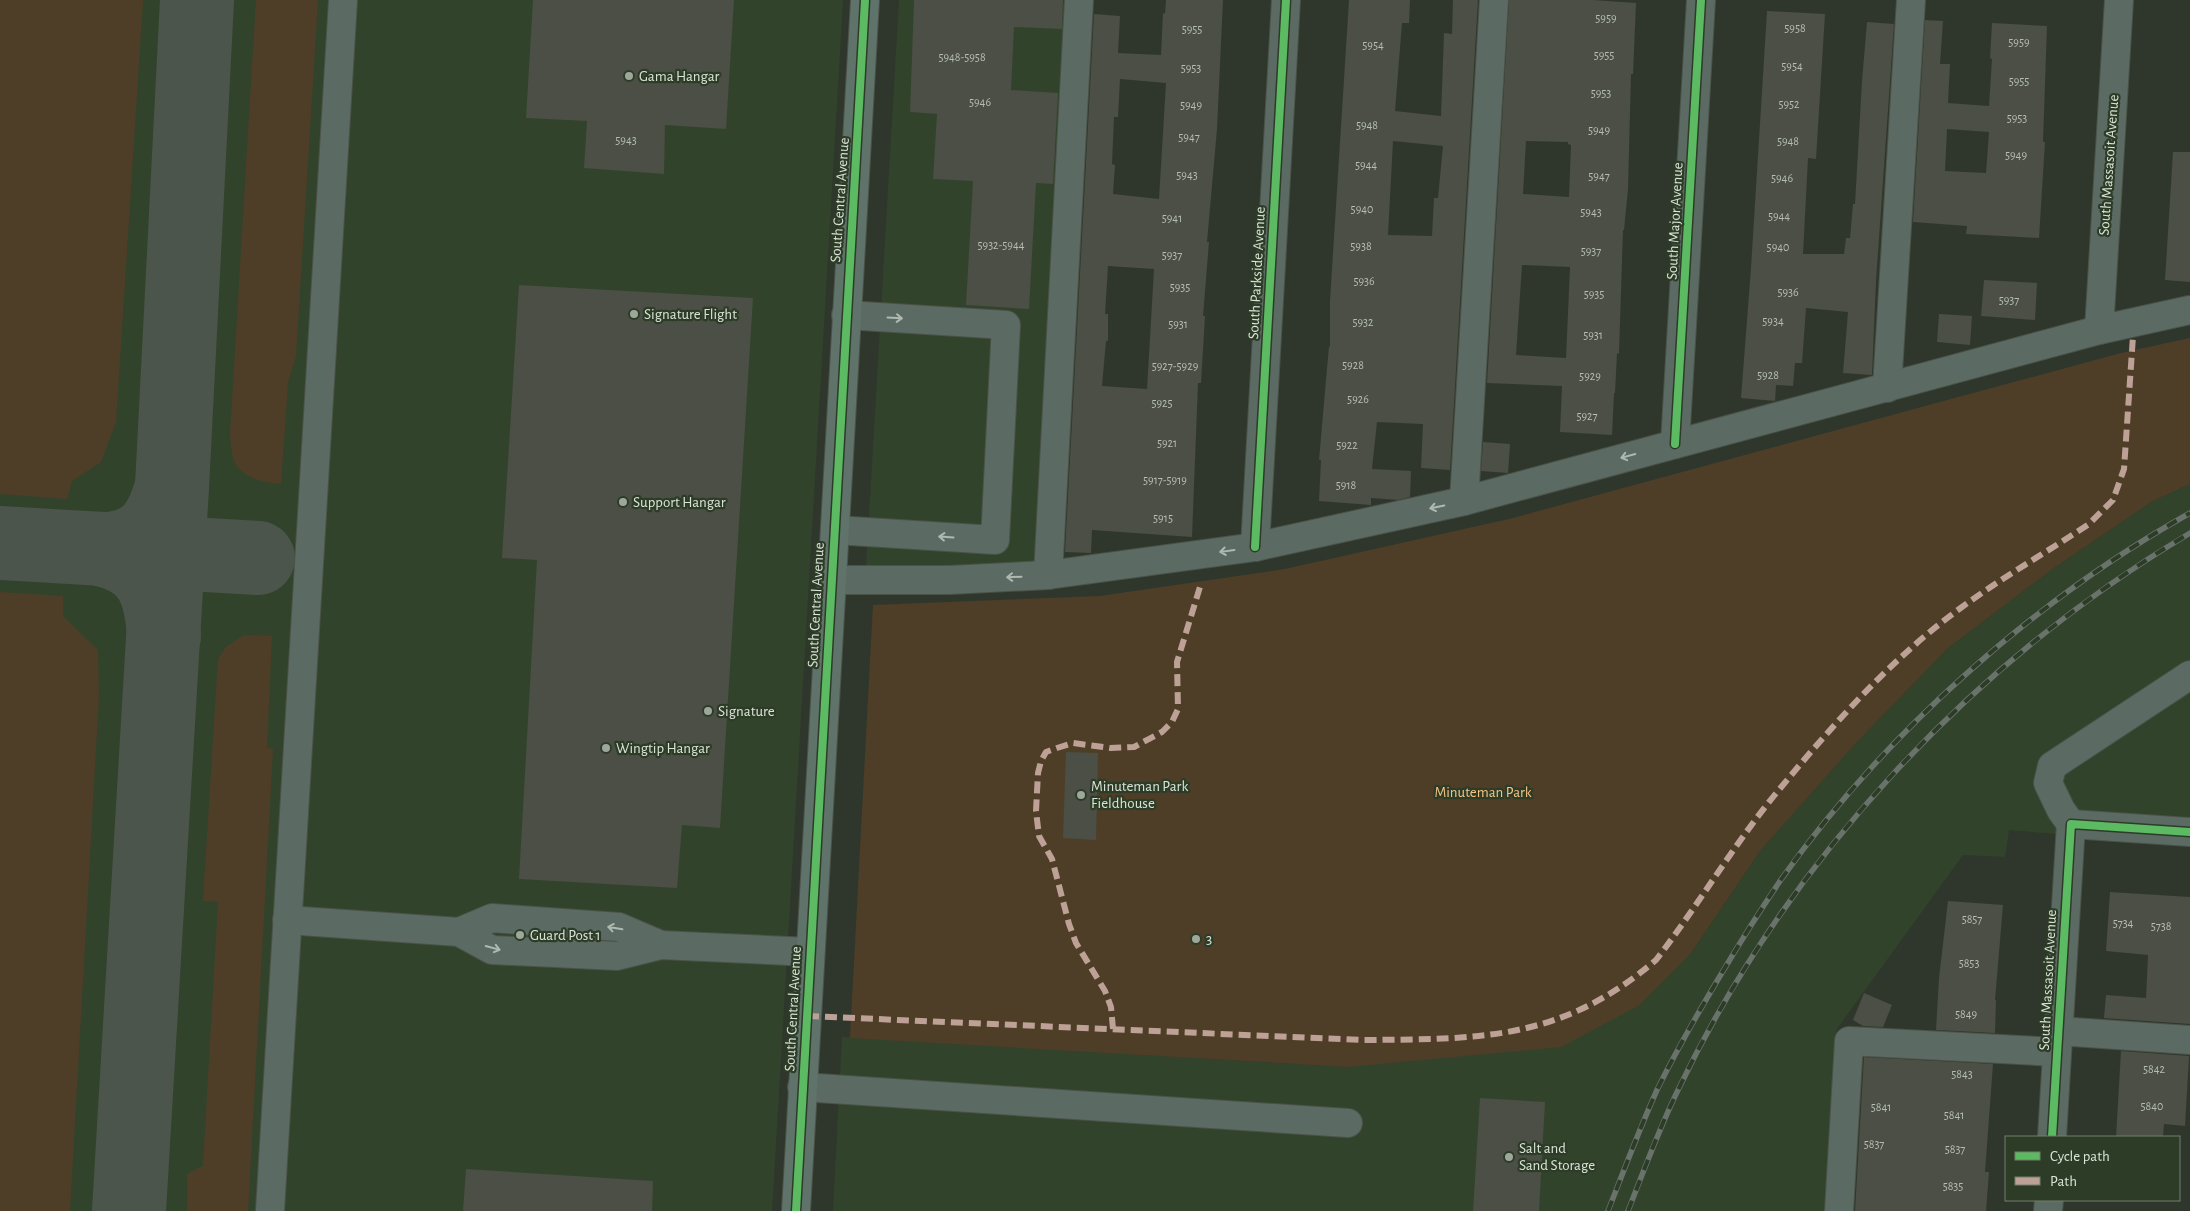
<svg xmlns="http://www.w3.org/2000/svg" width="2190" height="1211" font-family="'Alegreya Sans',sans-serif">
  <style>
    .built { fill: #32432b }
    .green { fill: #4f3e27 }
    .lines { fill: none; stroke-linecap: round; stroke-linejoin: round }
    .taxiway { stroke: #4c554c; stroke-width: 74 }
    .building { fill: #4b4f45; fill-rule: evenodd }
    .minor-casing { stroke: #4b5248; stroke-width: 30 }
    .major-casing { stroke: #4b5248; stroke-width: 30 }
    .minor { stroke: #5b6b64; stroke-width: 28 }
    .major { stroke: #5f736b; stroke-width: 28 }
    .rail-casing { stroke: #69736c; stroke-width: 5.5 }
    .rail { stroke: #2d3c27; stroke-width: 4; stroke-dasharray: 11; stroke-linecap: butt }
    .quiet { stroke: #bda197; stroke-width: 6; stroke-dasharray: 12 6; stroke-linecap: butt }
    .cycleway-casing { stroke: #2d3c27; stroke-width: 11 }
    .cycleway { stroke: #5cba63; stroke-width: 8 }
    .oneway { stroke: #aeb9af }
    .poi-dot { fill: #9ea79b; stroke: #2d3c27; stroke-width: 2 }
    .labels { text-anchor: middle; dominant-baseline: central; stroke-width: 4.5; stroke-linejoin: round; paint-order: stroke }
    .number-label { font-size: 12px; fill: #b6beb2 }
    .poi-label { font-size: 15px; fill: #dae3d7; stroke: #2d3c27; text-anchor: start }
    .street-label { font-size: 15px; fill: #dae3d7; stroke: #2d3c27 }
    .park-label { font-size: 15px; fill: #f7c384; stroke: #2d3c27 }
  </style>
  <rect width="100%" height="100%" fill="#2f372c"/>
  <g class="built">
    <path d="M0 0H843L772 1211H0Z"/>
    <path d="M899 0H1079L1049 563 866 568Z"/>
    <path d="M2190 484V817L2061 810 2057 834 2009 830 2005 857 1963 855 1836 1030 1827 1211H833L842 1037 1348 1067 1691 953 1760 851 1855 744 1948 648 2051 570 2151 502Z"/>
  </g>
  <g class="green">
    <path d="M0 0H143L116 422 101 462 72 481 67 499 0 494Z"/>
    <path d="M256 0H318L296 356 288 382 281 484C263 482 243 479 234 461 231 454 231 441 230 434Z"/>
    <path d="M2190 338V484L2151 502 2051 570 1948 648 1855 744 1760 851 1691 953 1638 1006 1561 1047 1348 1067 850 1038 873 605 1100 596 1285 569 1509 519 2121 353Z"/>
    <path d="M0 592 63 596V616L98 650 99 695 70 1211H0Z"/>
    <path d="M244 635 272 636 267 748 273 749 248 1211H187V1174L203 1166 218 902 203 901 218 659 226 647Z"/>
  </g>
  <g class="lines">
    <g class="taxiway">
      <path d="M0 543 258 558"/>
      <path d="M164 636C161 592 152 561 104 550 147 545 160 528 172 487"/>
      <path d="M129 1211 172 487 197 0"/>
    </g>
  </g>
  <g class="building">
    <path d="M533 0H734L726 129 665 125 664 174 584 168 587 121 526 118Z"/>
    <path d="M914 0H1063L1062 29 1014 27 1011 90 1058 93 1053 184 1036 183 1029 309 966 305 973 181 933 179 937 114 910 112Z"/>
    <path d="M1166 0H1223L1217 129 1207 242H1209L1203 316H1205L1201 383H1198L1192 537 1092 530 1091 553 1065 552 1094 14 1120 16 1118 53 1161 55 1163 13 1165 14ZM1120 79 1166 83 1159 199 1113 194 1115 165 1112 164 1114 117H1118ZM1108 266 1154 269 1147 389 1102 386 1106 341H1108V314H1105Z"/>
    <path d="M1349 0H1410L1409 23H1402L1395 111 1441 116 1444 33 1452 34 1453 0H1478L1450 470 1421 468 1423 424 1377 422 1372 469 1411 471 1410 497 1398 500 1371 498V505L1319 501 1321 460H1319L1329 346 1330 347V301ZM1393 141 1443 146 1438 198H1434L1432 236 1388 235Z"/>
    <path d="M1509 0H1593L1636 3 1633 74H1631L1628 189 1624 230H1623L1619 354 1617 353 1615 393H1614L1612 435 1560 432 1562 386 1487 383ZM1526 141 1568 142V144L1571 145 1569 197 1523 194ZM1522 265 1570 267 1566 358 1516 355Z"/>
    <path d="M1767 11 1825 14 1816 159 1808 158 1803 254H1844L1846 238H1850L1853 204H1855L1862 81 1867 22 1894 24 1876 281 1872 375 1843 373 1848 312 1806 308 1802 363H1795L1793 386 1776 385 1775 401 1741 398 1751 268Z"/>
    <path d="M1925 20 1943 21 1940 64H1950L1948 103 1989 106 1992 59 1990 58 1992 23 2047 26 2043 142H2045L2039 238 1966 234 1967 226 1913 222ZM1947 129 1989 132 1986 173 1945 171Z"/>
    <path d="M2173 152H2190V282L2165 280Z"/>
    <path d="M1984 280 2037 283 2035 320 1981 316Z"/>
    <path d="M519 285 753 298 720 828 682 825 677 888 519 879 537 560 502 558Z"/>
    <path d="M1939 314 1972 316 1970 345 1937 342Z"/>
    <path d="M1483 442 1510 444 1508 473 1481 471Z"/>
    <path d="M1066 752 1098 753 1096 840 1063 838Z"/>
    <path d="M2110 892 2190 897V1024L2104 1018 2106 995 2146 998 2148 955 2106 951Z"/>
    <path d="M1948 901 2003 905 1995 1000H1996L1995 1033 1936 1030 1939 978Z"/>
    <path d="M1864 993 1892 1005 1883 1027 1863 1026 1853 1020Z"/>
    <path d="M2121 1051 2189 1056 2185 1126 2164 1124 2163 1137H2116Z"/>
    <path d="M1864 1057 1993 1064 1985 1172H1989L1986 1211H1855Z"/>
    <path d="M1480 1098 1545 1102 1539 1211H1473Z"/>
    <path d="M466 1169 653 1181 652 1211H463Z"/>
  </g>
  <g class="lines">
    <g class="minor-casing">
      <g id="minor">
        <path d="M2099 330 2119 0"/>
        <path d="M1887 388 1911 0"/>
        <path d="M1675 444 1701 0"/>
        <path d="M1464 501 1494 0"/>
        <path d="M835 530 995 540 1006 325 846 315"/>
        <path d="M1255 547 1286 0"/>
        <path d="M1048 575 1079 0"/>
        <path d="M831 580H949L1048 575 1255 547 1464 501 2099 330 2190 310"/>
        <path d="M2071 824 2061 810 2048 783 2052 766 2190 675"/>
        <path d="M2071 824 2190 832"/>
        <path d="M287 920 459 932 492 950 617 956 661 945 810 952"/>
        <path d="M459 932 492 918 506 919 619 927 661 945"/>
        <path d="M2058 1031 2190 1040"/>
        <path d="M802 1087 1348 1123"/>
        <path d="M2052 1137 2071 824"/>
        <path d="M270 1211 343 0"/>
        <path d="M1839 1211 1849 1041 2057 1052"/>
        <path d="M2048 1211 2049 1200"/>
      </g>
    </g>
    <g class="major-casing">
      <path id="major" d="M796 1211 865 0"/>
    </g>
    <use href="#minor" class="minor"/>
    <use href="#major" class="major"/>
    <g class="rail-casing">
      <g id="rail">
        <path d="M1608 1211C1624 1170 1639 1130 1657 1090 1676 1051 1698 1013 1720 976 1739 944 1759 912 1780 881 1883 735 2034 600 2190 513"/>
        <path d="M1628 1211C1644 1170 1659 1129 1678 1090 1788 860 1971 663 2190 533"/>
      </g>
    </g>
    <use href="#rail" class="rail"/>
    <g class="quiet">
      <path d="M807 1016 1362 1040C1480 1039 1561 1041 1656 960 1697 907 1731 849 1773 797 1829 729 1890 659 1962 607 2003 577 2047 552 2089 524L2113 500 2124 469 2133 336"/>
      <path d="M1113 1029 1111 1007 1105 991 1076 943 1069 924 1052 859 1039 836 1036 811 1038 773 1041 761 1046 752 1057 748 1073 743 1110 748 1134 747 1162 732 1172 722 1178 709 1177 662 1200 587"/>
    </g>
    <g class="cycleway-casing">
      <g id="cycleway">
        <path d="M1675 444 1701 0"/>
        <path d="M1255 547 1286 0"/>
        <path d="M2052 1137 2071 824 2190 832"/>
        <path d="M796 1211 865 0"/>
      </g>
    </g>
    <use href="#cycleway" class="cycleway"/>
  </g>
  <defs><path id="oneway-shaft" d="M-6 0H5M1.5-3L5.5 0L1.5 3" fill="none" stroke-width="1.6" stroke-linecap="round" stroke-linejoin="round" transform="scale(1.25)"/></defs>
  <g class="oneway">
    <use href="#oneway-shaft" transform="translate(895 318) rotate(3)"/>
    <use href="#oneway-shaft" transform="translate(1628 456) rotate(165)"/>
    <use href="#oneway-shaft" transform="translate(1437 507) rotate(168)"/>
    <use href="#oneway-shaft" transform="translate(946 537) rotate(-176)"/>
    <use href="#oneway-shaft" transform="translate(1227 551) rotate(172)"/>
    <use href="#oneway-shaft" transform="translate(1014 577) rotate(178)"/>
    <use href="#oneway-shaft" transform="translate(615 928) rotate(-170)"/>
    <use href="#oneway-shaft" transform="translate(493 948) rotate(15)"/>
  </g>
  <g class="poi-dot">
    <circle cx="629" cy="76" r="5"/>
    <circle cx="634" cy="314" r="5"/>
    <circle cx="623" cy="502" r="5"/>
    <circle cx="708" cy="711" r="5"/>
    <circle cx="606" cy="748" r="5"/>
    <circle cx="1081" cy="795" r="5"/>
    <circle cx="520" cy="935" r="5"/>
    <circle cx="1196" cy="939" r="5"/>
    <circle cx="1509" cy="1157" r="5"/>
  </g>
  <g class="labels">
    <g class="number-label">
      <text x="1606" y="18">5959</text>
      <text x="1795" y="28">5958</text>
      <text x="1192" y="29">5955</text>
      <text x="2019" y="42">5959</text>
      <text x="1373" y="45">5954</text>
      <text x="1604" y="55">5955</text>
      <text x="962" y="57">5948-5958</text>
      <text x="1792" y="66">5954</text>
      <text x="1191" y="68">5953</text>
      <text x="2019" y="81">5955</text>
      <text x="1601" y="93">5953</text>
      <text x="980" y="102">5946</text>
      <text x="1789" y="104">5952</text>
      <text x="1191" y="105">5949</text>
      <text x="2017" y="118">5953</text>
      <text x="1367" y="125">5948</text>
      <text x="1599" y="130">5949</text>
      <text x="1189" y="137">5947</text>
      <text x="626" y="140">5943</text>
      <text x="1788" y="141">5948</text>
      <text x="2016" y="155">5949</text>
      <text x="1366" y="165">5944</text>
      <text x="1187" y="175">5943</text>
      <text x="1599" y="176">5947</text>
      <text x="1782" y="178">5946</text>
      <text x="1362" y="209">5940</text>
      <text x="1591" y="212">5943</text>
      <text x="1779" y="216">5944</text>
      <text x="1172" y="218">5941</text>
      <text x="1001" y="245">5932-5944</text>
      <text x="1361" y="246">5938</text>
      <text x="1778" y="247">5940</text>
      <text x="1591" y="251">5937</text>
      <text x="1172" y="255">5937</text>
      <text x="1364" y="281">5936</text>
      <text x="1180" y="287">5935</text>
      <text x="1788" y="292">5936</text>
      <text x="1594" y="294">5935</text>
      <text x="2009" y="300">5937</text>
      <text x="1773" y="321">5934</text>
      <text x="1363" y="322">5932</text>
      <text x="1178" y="324">5931</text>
      <text x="1593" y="335">5931</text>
      <text x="1353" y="365">5928</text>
      <text x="1175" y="366">5927-5929</text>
      <text x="1768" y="375">5928</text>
      <text x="1590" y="376">5929</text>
      <text x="1358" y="399">5926</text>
      <text x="1162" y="403">5925</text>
      <text x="1587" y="416">5927</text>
      <text x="1167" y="443">5921</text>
      <text x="1347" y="445">5922</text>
      <text x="1165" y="480">5917-5919</text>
      <text x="1346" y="485">5918</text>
      <text x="1163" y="518">5915</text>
      <text x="1972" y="919">5857</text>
      <text x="2123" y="923">5734</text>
      <text x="2161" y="926">5738</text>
      <text x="1969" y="963">5853</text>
      <text x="1966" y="1014">5849</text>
      <text x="2154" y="1069">5842</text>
      <text x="1962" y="1074">5843</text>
      <text x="2152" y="1106">5840</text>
      <text x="1881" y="1107">5841</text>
      <text x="1954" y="1115">5841</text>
      <text x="1874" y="1144">5837</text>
      <text x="1955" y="1149">5837</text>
      <text x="1953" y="1186">5835</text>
    </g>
    <g class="poi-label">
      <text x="639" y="76">Gama Hangar</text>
      <text x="644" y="314">Signature Flight</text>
      <text x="633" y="502">Support Hangar</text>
      <text x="718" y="711">Signature</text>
      <text x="616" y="748">Wingtip Hangar</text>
      <text x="1091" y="786">Minuteman Park<tspan x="1091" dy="17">Fieldhouse</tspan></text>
      <text x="530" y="935">Guard Post 1</text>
      <text x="1206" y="939">3</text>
      <text x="1519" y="1148">Salt and<tspan x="1519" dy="17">Sand Storage</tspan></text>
    </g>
    <g class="street-label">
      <text transform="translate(2109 165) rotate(-86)">South Massasoit Avenue</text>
      <text transform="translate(840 200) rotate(-86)">South Central Avenue</text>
      <text transform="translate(1675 221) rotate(-87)">South Major Avenue</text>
      <text transform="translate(1257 273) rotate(-87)">South Parkside Avenue</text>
      <text transform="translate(816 605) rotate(-87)">South Central Avenue</text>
      <text transform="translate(2048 980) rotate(-87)">South Massasoit Avenue</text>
      <text transform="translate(793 1009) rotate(-87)">South Central Avenue</text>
    </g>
    <g class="park-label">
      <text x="1483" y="792">Minuteman Park</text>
    </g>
  </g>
  <rect x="2005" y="1136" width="175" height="65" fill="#2d3c27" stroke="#727f6d"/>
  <rect x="2015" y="1152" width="25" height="8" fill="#5cba63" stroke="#727f6d"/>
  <text x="2050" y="1161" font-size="15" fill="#dae3d7">Cycle path</text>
  <rect x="2015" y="1177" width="25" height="8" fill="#bda197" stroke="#727f6d"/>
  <text x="2050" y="1186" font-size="15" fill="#dae3d7">Path</text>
</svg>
